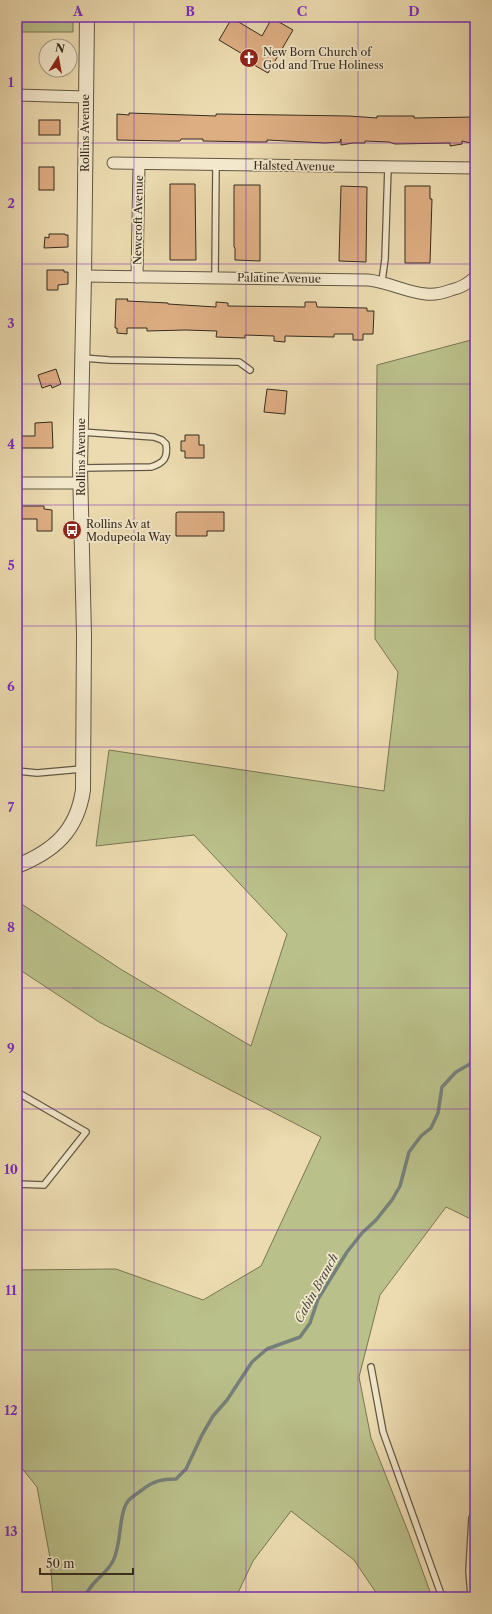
<svg xmlns="http://www.w3.org/2000/svg" width="492" height="1614" font-family="'Libre Caslon Text',serif">
  <style>
    .green { fill: #bac08a; stroke: #787655 }
    .lines { fill: none; stroke-linecap: round; stroke-linejoin: round }
    .stream { stroke: #75807b; stroke-width: 3.5 }
    .building { fill: #deae83; stroke: #352c20 }
    .service-casing { stroke: #635844; stroke-width: 8 }
    .minor-casing { stroke: #635844; stroke-width: 13 }
    .tertiary-casing { stroke: #635844; stroke-width: 16 }
    .service { stroke: #f3e8cc; stroke-width: 5.5 }
    .minor { stroke: #f3e8cc; stroke-width: 11 }
    .tertiary { stroke: #f3e8cc; stroke-width: 14 }
    .grid { fill: none; stroke: #7b2cbf; stroke-width: 1; stroke-opacity: 0.55 }
    .labels { text-anchor: middle; dominant-baseline: central; stroke-width: 3.5; stroke-linejoin: round; paint-order: stroke }
    .poi-label { font-size: 11px; fill: #352c20; stroke: #f3e8cc; text-anchor: start }
    .street-label { font-size: 11px; fill: #352c20; stroke: #f3e8cc }
    .water-label { font-size: 12px; font-style: italic; fill: #504f46; stroke: #f3e8cc }
    .neatline { fill: none; stroke: #7b2cbf; stroke-width: 1.5 }
    .grid-label { font-size: 13px; text-anchor: middle; font-weight: bold; fill: #7b2cbf }
  </style>
  <rect width="100%" height="100%" fill="#ecdbb0"/>
  <filter id="stains"><feTurbulence type="fractalNoise" baseFrequency=".005" numOctaves="4"/><feColorMatrix values="0 0 0 0 .2 0 0 0 0 .09 0 0 0 0 .02 0 0 0 .5 -.17"/></filter>
  <radialGradient id="worn" r=".72"><stop offset=".6" stop-color="#630" stop-opacity="0"/><stop offset="1" stop-color="#630" stop-opacity=".3"/></radialGradient>
  <g class="green">
    <rect x="17" y="17" width="56" height="15"/>
    <path d="M475 339V1221L446 1207 380 1295 359 1377 371 1438 409 1534 432 1597H379L354 1560 291 1511 253 1561 236 1597H53L50 1558 37 1487 17 1462V1270L116 1269 203 1300 261 1266 321 1137 99 1022 17 968V901L122 970 251 1046 287 934 194 835 96 846 109 750 384 791 398 672 375 639 377 365Z"/>
  </g>
  <g class="lines">
    <path class="stream" d="M85 1597C90 1582 106 1575 113 1561 122 1544 118 1515 128 1501 131 1497 138 1493 142 1490 153 1481 162 1479 176 1479L186 1469 202 1435 213 1416 227 1400 252 1362 267 1349 300 1337 310 1323 318 1299 347 1252 362 1233 376 1220 392 1200 400 1186 409 1152 421 1136 431 1128 438 1113 442 1087 456 1072 470 1064 475 1055"/>
  </g>
  <g class="building">
    <path d="M232 18 262 36 272 18 293 30 268 73 247 61 249 58 219 40Z"/>
    <path d="M129 113 216 116V114L349 116 377 118V116H414V118L475 117V144L462 141V144L450 146V143L395 144 389 142 365 141V143H353L341 145V139L340 142 325 143 267 140V142H256L203 141V139H181L180 141H171L117 140V114L129 115Z"/>
    <rect x="39" y="120" width="21" height="15"/>
    <rect x="39" y="167" width="15" height="23"/>
    <path d="M170 184H195L196 260H170Z"/>
    <path d="M234 185H260V261L235 260V248L234 247Z"/>
    <path d="M341 186 367 187 366 262 339 261Z"/>
    <path d="M405 186H430V199H432L430 263H405Z"/>
    <path d="M49 234H65V235H68V247L44 248 45 237 49 238Z"/>
    <path d="M47 270H64V272H68V284L58 285V290H47Z"/>
    <path d="M116 299H128L127 301 168 303V304L216 307V302L228 303V306L305 307V302H316L317 307 367 308V311H374L373 334H363V340H353V334H334V337L285 336V342L274 341V336L245 335V338L216 337 217 331 186 330 147 331V328H127V334L117 333V328H115Z"/>
    <path d="M56 369 61 384 52 388 51 385 42 388 38 375Z"/>
    <path d="M267 389 287 391 285 414 264 412Z"/>
    <path d="M52 422 53 448H17V436H35V423Z"/>
    <path d="M185 435H199V445H204V458H185V451H181V441H185Z"/>
    <path d="M17 506H44V509L52 510V531H37V519H17Z"/>
    <path d="M178 512H224V531H207V536H176V513Z"/>
  </g>
  <g class="lines">
    <g class="service-casing">
      <g id="service">
        <path d="M215 277 216 165"/>
        <path d="M382 281 385 259 388 167"/>
        <path d="M83 358 109 360 239 362 250 370"/>
        <path d="M81 468 151 467C164 463 168 458 166 444L162 440 154 437 81 432"/>
        <path d="M17 771 37 773 82 769"/>
        <path d="M17 1092 86 1132 44 1185 17 1184"/>
        <path d="M371 1367 383 1432 442 1597"/>
        <path d="M471 1597 469 1571 472 1518 475 1512"/>
      </g>
    </g>
    <g class="minor-casing">
      <g id="minor">
        <path d="M17 95 85 97"/>
        <path d="M113 163 475 168"/>
        <path d="M84 276 368 280C389 282 408 293 426 294 434 295 443 293 451 290 460 288 468 284 475 277"/>
        <path d="M137 277 139 164"/>
        <path d="M17 483H80"/>
      </g>
    </g>
    <g class="tertiary-casing">
      <path id="tertiary" d="M17 866C54 851 77 831 83 790L84 635 80 468 84 276 87 17"/>
    </g>
    <use href="#service" class="service"/>
    <use href="#minor" class="minor"/>
    <use href="#tertiary" class="tertiary"/>
  </g>
  <path class="grid" d="M134 17V1597M246 17V1597M358 17V1597M17 143H475M17 264H475M17 384H475M17 505H475M17 626H475M17 747H475M17 867H475M17 988H475M17 1109H475M17 1230H475M17 1350H475M17 1471H475"/>
  <defs>
    <g id="church-disc" transform="scale(1)"><circle r="9.5" fill="#8f2418" stroke="#f3e8cc"/><path d="M-1.2-6h2.4v3.5h3.3v2.4h-3.3V6h-2.4V-.1h-3.3v-2.4h3.3Z" fill="#fff"/></g>
    <g id="bus-disc" transform="scale(1)"><circle r="9.5" fill="#8f2418" stroke="#f3e8cc"/><path d="M-5-6H5V4H4V6H2V4H-2V6H-4V4H-5ZM-3.5-4V0h7V-4ZM-3.5 1.2v1.5H-2V1.2ZM2 1.2v1.5H3.5V1.2Z" fill="#fff"/></g>
  </defs>
  <g fill-rule="evenodd">
    <use href="#church-disc" x="249" y="58"/>
    <use href="#bus-disc" x="72" y="530"/>
  </g>
  <g class="labels">
    <g class="poi-label">
      <text x="263" y="52">New Born Church of<tspan x="263" dy="13">God and True Holiness</tspan></text>
      <text x="86" y="524">Rollins Av at<tspan x="86" dy="13">Modupeola Way</tspan></text>
    </g>
    <g class="street-label">
      <text transform="translate(85 133) rotate(-90)">Rollins Avenue</text>
      <text transform="translate(294 166) rotate(1)">Halsted Avenue</text>
      <text transform="translate(138 220) rotate(-89)">Newcroft Avenue</text>
      <text transform="translate(279 278) rotate(1)">Palatine Avenue</text>
      <text transform="translate(81 457) rotate(-90)">Rollins Avenue</text>
    </g>
    <g class="water-label">
      <text transform="translate(316 1288) rotate(-61)">Cabin Branch</text>
    </g>
  </g>
  <rect width="492" height="1614" fill="none" stroke="#ecdbb0" stroke-width="44"/>
  <g transform="translate(58 58) rotate(11)"><circle r="19" fill="#f3e8cc" stroke="#a79d87"/>
  <path d="M0-3L7 15L0 10L-7 15Z" fill="#8f2418"/>
  <text y="-6" font-size="11" font-weight="bold" text-anchor="middle" fill="#352c20">N</text>
  </g>
  <path d="M40 1568v6h93v-6" fill="none" stroke="#352c20" stroke-width="2"/>
  <text x="46" y="1568" font-size="12" fill="#352c20" stroke="#f3e8cc" stroke-width="3" paint-order="stroke">50 m</text>
  <rect x="22" y="22" width="448" height="1570" class="neatline"/>
  <g class="grid-label">
    <text x="78" y="16">A</text>
    <text x="190" y="16">B</text>
    <text x="302" y="16">C</text>
    <text x="414" y="16">D</text>
    <text x="11" y="87">1</text>
    <text x="11" y="208">2</text>
    <text x="11" y="328">3</text>
    <text x="11" y="449">4</text>
    <text x="11" y="570">5</text>
    <text x="11" y="691">6</text>
    <text x="11" y="812">7</text>
    <text x="11" y="932">8</text>
    <text x="11" y="1053">9</text>
    <text x="11" y="1174">10</text>
    <text x="11" y="1295">11</text>
    <text x="11" y="1415">12</text>
    <text x="11" y="1536">13</text>
  </g>
  <rect width="100%" height="100%" filter="url(#stains)"/>
  <rect width="100%" height="100%" fill="url(#worn)"/>
</svg>
